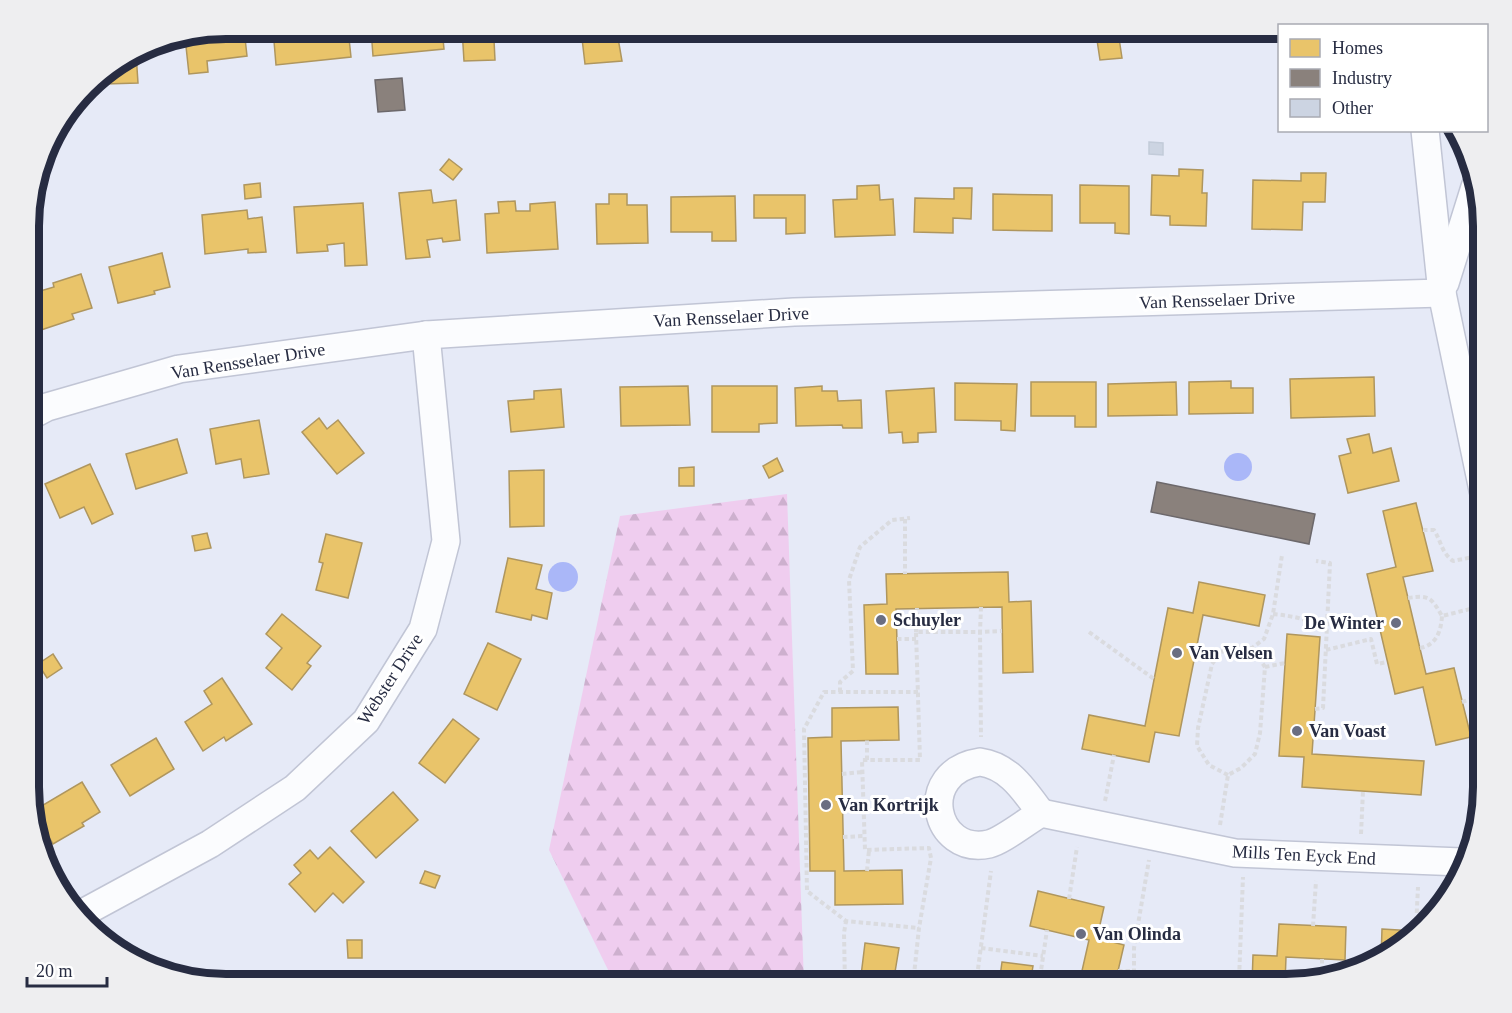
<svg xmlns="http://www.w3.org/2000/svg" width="1512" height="1013" font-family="Georgia,serif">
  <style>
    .forest { fill: url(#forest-firs) }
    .water { fill: #aab7f8 }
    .homes { fill: #e9c46a; stroke: #af965e; stroke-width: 1.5 }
    .industry { fill: #8a817c; stroke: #6c686b; stroke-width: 1.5 }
    .building { fill: #ccd4e2; stroke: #c2cbd9; stroke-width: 1.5 }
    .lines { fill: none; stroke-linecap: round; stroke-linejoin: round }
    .minor-casing { stroke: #c1c5d5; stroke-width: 30 }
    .path { stroke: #dadbdf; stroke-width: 4; stroke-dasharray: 4.5 3; stroke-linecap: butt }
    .minor { stroke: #fbfcfe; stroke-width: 27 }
    .poi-dot { fill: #6a6e81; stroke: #fff; stroke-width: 2 }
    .labels { text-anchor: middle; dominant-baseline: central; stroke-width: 6; stroke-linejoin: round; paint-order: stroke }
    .street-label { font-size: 18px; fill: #272c42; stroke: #fff }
    .poi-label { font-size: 18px; font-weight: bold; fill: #272c42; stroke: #fff; text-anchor: start }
    .rim { fill: none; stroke: #272c42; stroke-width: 8 }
  </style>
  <defs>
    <pattern id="forest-firs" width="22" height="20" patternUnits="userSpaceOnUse" patternTransform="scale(1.5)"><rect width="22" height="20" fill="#efcdef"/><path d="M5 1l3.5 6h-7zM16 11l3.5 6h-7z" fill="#cdb0ce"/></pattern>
  </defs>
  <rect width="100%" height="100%" fill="#e6eaf7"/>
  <path class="forest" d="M787 494 804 984H615L549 850 620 516Z"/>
  <g class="water">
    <circle cx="1238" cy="467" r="14"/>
    <circle cx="563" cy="577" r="15"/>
  </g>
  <g class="homes">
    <path d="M226 29H244L247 56 207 61 208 72 189 74 185 37Z"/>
    <path d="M273 29H348L351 57 276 65Z"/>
    <path d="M371 29H442L444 49 373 56Z"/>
    <path d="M462 29H546V37L494 40 495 60 464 61Z"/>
    <path d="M571 29H639V35L618 38 622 61 585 64 581 30 571 31Z"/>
    <path d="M1119 38 1122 58 1100 60 1097 40Z"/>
    <path d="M136 53 138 83 105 84 104 73Z"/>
    <path d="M449 159 462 169 453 180 440 170Z"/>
    <path d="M1179 169 1203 170 1202 193H1207L1206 226 1170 225V216L1151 215 1152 175 1179 176Z"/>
    <path d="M1301 173H1326L1325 202H1303L1302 230 1252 229 1253 180 1301 181Z"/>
    <path d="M260 183 261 197 245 199 244 185Z"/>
    <path d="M879 185 880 200 893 199 895 235 835 237 833 200 857 199V186Z"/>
    <path d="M1080 185 1129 186V234L1115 233V223H1080Z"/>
    <path d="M954 188H972L971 219 953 218V233L914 232 915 198 954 199Z"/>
    <path d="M431 190 433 203 456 200 460 240 443 242 442 238 427 240 430 257 406 259 399 193Z"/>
    <path d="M609 194H627V205H647L648 243 597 244 596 204H609Z"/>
    <path d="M993 194 1052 195V231L993 230Z"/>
    <path d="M754 195H805V233L786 234V218H754Z"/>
    <path d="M735 196 736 241H712V232H671V197Z"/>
    <path d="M515 201 516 211H530V204L555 202 558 249 487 253 485 214 499 213 498 202Z"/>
    <path d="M363 203 367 265 345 266 344 243 327 245 328 251 297 253 294 207Z"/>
    <path d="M247 210 248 219 262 217 266 252 248 253V249L205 254 202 215Z"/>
    <path d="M162 253 170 287 154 291 155 294 118 303 109 267Z"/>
    <path d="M81 274 92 308 72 314 74 319 41 330 30 294 54 287 53 283Z"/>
    <path d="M1374 377 1375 416 1291 418 1290 379Z"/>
    <path d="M1231 381V388H1253V413L1189 414V382Z"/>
    <path d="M1031 382H1096V427H1075V416H1031Z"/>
    <path d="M1176 382 1177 415 1108 416V384Z"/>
    <path d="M955 383 1017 384 1015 431 1001 430V421L955 420Z"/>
    <path d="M688 386 690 425 621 426 620 387Z"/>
    <path d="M712 386H777V423L759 424V432H712Z"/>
    <path d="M822 386V391H837L838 401 861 400 862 428H843L842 425 796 426 795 388Z"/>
    <path d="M934 388 936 432 918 433V442L903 443 902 432 889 433 886 391Z"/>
    <path d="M561 389 564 427 511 432 508 401 534 399V391Z"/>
    <path d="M319 418 327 429 338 420 364 453 337 474 302 432Z"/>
    <path d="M259 420 269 474 244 478 241 459 216 464 210 429Z"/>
    <path d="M1369 434 1373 453 1391 448 1399 481 1348 493 1339 456 1351 453 1347 439Z"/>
    <path d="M177 439 187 473 136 489 126 454Z"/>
    <path d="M777 458 783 471 769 478 763 466Z"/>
    <path d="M90 464 113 514 92 524 84 507 60 518 45 484Z"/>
    <path d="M694 467V486H679V468Z"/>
    <path d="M544 470V526L510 527 509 471Z"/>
    <path d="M1416 503 1433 571 1403 577 1408 598 1426 674 1454 668 1471 737 1436 745 1423 687 1395 694 1367 574 1396 567 1383 511Z"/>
    <path d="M30 523 41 542 30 548Z"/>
    <path d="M207 533 211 548 195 551 192 536Z"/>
    <path d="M326 534 362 543 348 598 316 590 323 563 319 562Z"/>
    <path d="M508 558 542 565 536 589 552 593 547 619 532 615 531 620 496 612Z"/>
    <path d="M1008 572 1009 602 1031 601 1033 672 1003 673 1002 607 896 609 898 674H866L864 605 887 604 886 574Z"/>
    <path d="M1199 582 1265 595 1259 626 1203 615 1179 736 1155 732 1149 762 1082 749 1089 715 1145 726 1168 608 1193 613Z"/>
    <path d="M282 614 321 646 307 663 311 666 292 690 266 668 282 648 266 634Z"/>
    <path d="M1287 634 1320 637 1312 754 1424 761 1421 795 1302 787 1304 757 1279 756Z"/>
    <path d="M488 643 521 659 497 710 464 694Z"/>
    <path d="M53 654 62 668 47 678 38 664Z"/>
    <path d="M222 678 252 724 226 741 224 737 203 751 185 722 212 704 204 691Z"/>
    <path d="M898 707 899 740 841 741 844 871 902 870 903 904 835 905V871H810L808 738 832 737V708Z"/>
    <path d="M453 719 479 739 445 783 419 763Z"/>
    <path d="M156 738 174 769 130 796 111 765Z"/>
    <path d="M82 782 100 812 82 823 84 826 53 844 33 811Z"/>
    <path d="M393 792 418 820 376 858 351 831Z"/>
    <path d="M330 847 364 882 343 903 333 893 315 912 289 884 301 873 294 865 310 850 318 859Z"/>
    <path d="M425 871 440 876 435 888 420 883Z"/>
    <path d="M1038 891 1104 907 1097 938 1124 945 1115 984H1079L1089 940 1030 926Z"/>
    <path d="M1279 924 1346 927 1345 960 1286 957 1285 984H1252L1253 955 1277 956Z"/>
    <path d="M1382 929 1414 931 1384 958 1381 959Z"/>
    <path d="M347 940H362V958H348Z"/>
    <path d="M865 943 899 948 893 984H860Z"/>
    <path d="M1002 962 1033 966 1030 984H999Z"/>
  </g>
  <g class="industry">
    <path d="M402 78 405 110 378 112 375 80Z"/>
    <path d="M1157 482 1315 514 1309 544 1151 512Z"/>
  </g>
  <path class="building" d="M1149 142 1163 143V155L1149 154Z"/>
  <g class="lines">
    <g class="minor-casing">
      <g id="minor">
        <path d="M1425 130 1442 293 1483 490"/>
        <path d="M1445 283 1475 187"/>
        <path d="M30 416 47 407 179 369 426 335 794 312 1442 293"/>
        <path d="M980 762C1009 766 1024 790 1041 813 1027 821 1002 841 989 844 934 856 915 772 980 762Z"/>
        <path d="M1041 813 1235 853 1462 862"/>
        <path d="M81 914 210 844 295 788 366 721 423 629 446 541 426 335"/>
      </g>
    </g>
    <g class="path">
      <path d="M905 519V574"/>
      <path d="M1423 530H1434C1442 543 1441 552 1453 561L1483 555"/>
      <path d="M1408 598C1429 595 1431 597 1442 616L1474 608 1483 599"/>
      <path d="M981 607 980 632 1002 631"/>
      <path d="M1474 608 1483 611"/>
      <path d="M1273 614C1293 616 1309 619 1327 630"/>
      <path d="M916 632 917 608"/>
      <path d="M1089 632 1154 679"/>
      <path d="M897 639H916"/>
      <path d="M1420 648C1436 645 1441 632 1442 616"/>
      <path d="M1326 650 1371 639 1377 664 1387 662"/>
      <path d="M1265 667 1285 663"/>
      <path d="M840 692V682L853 671 849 580 860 547 892 520 910 518"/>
      <path d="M918 692H824L804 729 807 891 846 921 919 928"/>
      <path d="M1462 702 1483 695"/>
      <path d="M1315 709 1323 708 1330 563 1316 561"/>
      <path d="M867 760V740"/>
      <path d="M842 774 863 772"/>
      <path d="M1228 775 1209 765 1197 746 1198 728 1212 664 1221 652 1235 647 1252 648 1264 639 1273 614 1282 555"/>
      <path d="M1105 801 1114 755"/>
      <path d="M1220 825 1228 775 1241 768 1255 754 1260 733 1265 667 1252 648"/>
      <path d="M1361 834 1363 791"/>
      <path d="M843 837 865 836"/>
      <path d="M867 871 869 850"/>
      <path d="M1069 899 1077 847"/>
      <path d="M1313 926 1316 881"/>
      <path d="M1416 928 1418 887"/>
      <path d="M981 948 1043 956"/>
      <path d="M1322 959V977"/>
      <path d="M1118 971H1134"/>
      <path d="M894 982 913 984"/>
      <path d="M1306 982 1317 979"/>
      <path d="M845 984 844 933 846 921"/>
      <path d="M913 984 919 928 931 858 929 848 865 850 862 760H920L916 632H980L981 737"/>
      <path d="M976 984 991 871"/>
      <path d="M1039 984 1047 930"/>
      <path d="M1145 984 1134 971V948L1149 860"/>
      <path d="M1237 984 1239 980 1243 877"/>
    </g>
    <use href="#minor" class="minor"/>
  </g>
  <g class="poi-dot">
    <circle cx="881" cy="620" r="6"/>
    <circle cx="1396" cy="623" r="6"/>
    <circle cx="1177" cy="653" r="6"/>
    <circle cx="1297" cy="731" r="6"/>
    <circle cx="826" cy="805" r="6"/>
    <circle cx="1081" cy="934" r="6"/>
  </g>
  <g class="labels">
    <g class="street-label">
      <text transform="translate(1217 300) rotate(-2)">Van Rensselaer Drive</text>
      <text transform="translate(731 317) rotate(-3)">Van Rensselaer Drive</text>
      <text transform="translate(248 361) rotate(-9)">Van Rensselaer Drive</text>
      <text transform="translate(390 679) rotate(-57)">Webster Drive</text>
      <text transform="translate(1304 855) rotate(3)">Mills Ten Eyck End</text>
    </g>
    <g class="poi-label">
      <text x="893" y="620">Schuyler</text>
      <text x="1384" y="623" text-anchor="end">De Winter</text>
      <text x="1189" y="653">Van Velsen</text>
      <text x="1309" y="731">Van Voast</text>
      <text x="838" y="805">Van Kortrijk</text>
      <text x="1093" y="934">Van Olinda</text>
    </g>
  </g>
  <path d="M0 0H1512V1013H0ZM226 39H1286A187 187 0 0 1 1473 226V787A187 187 0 0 1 1286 974H226A187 187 0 0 1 39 787V226A187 187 0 0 1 226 39Z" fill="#eeeef0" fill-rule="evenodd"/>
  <path class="rim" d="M226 39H1286A187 187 0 0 1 1473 226V787A187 187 0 0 1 1286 974H226A187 187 0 0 1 39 787V226A187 187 0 0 1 226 39Z"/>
  <rect x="1278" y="24" width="210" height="108" fill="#ffffff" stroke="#a9abb3" stroke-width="1.5"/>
  <rect x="1290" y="39" width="30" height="18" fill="#e9c46a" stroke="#a9abb3" stroke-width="1.5"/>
  <text x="1332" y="54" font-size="18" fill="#272c42">Homes</text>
  <rect x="1290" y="69" width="30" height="18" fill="#8a817c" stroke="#a9abb3" stroke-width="1.5"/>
  <text x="1332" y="84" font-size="18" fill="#272c42">Industry</text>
  <rect x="1290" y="99" width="30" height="18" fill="#ccd4e2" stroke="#a9abb3" stroke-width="1.5"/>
  <text x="1332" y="114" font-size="18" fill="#272c42">Other</text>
  <path d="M27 977v9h80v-9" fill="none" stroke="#272c42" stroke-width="3"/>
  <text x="36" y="977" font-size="18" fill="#272c42" stroke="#ffffff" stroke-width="4.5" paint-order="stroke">20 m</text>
</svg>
